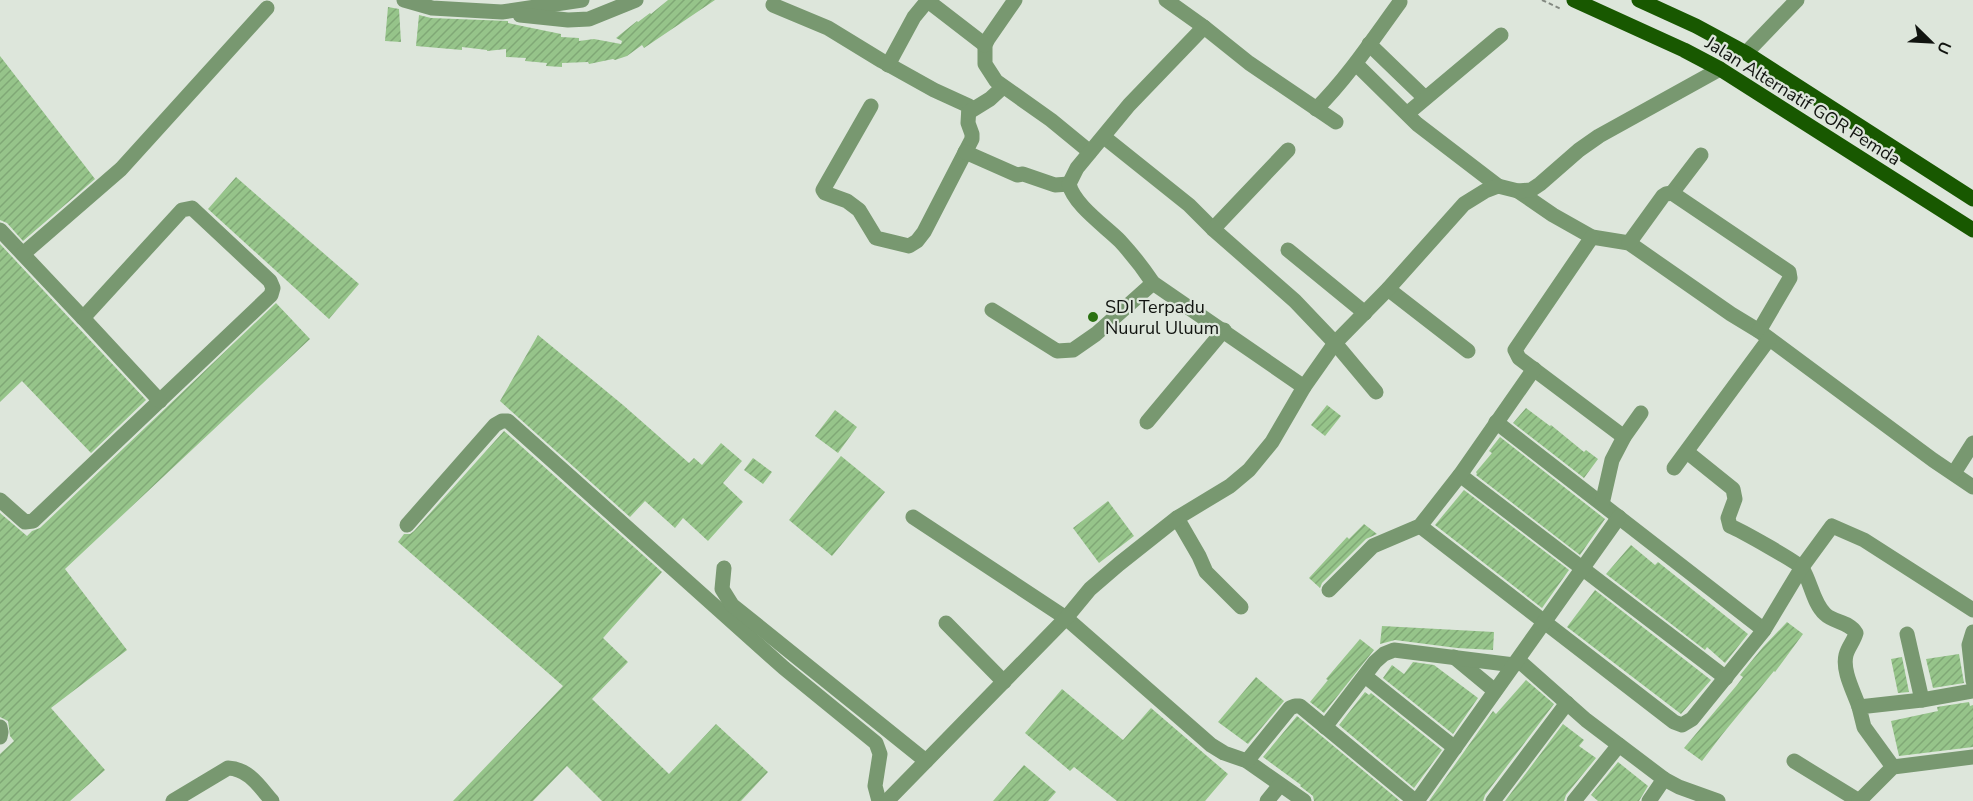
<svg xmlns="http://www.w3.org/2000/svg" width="1973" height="801" font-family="'Nunito Sans',sans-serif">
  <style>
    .building { fill: url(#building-hatch) }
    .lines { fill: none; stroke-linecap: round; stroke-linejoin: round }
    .path { stroke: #838981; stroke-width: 2; stroke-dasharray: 4.5 3; stroke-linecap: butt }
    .minor { stroke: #789870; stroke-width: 15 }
    .major { stroke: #185800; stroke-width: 15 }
    .poi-dot { fill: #2a7111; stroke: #dde6db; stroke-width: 2 }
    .labels { text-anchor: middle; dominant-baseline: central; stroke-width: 4.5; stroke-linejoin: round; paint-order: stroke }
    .street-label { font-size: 18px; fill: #111410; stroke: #dde6db }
    .poi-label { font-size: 18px; fill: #111410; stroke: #dde6db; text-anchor: start }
  </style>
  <defs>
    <pattern id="building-hatch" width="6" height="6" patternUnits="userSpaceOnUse" patternTransform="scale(1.5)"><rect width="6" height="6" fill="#96c48a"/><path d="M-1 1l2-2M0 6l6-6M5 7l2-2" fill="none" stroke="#80a876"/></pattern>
  </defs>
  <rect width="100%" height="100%" fill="#dde6db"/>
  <g class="building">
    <path d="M668 0H715L644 48 642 45 627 56 615 60 613 59 589 64 588 62 562 63V67L546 66 547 63 525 61 526 58 506 57V49L487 51V50L462 47V50L416 46 419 15 431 18 508 21V23L522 26 561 34V37L579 38V41L594 39 621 44 622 41 616 38 637 21 638 22 650 13 651 14Z"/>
    <path d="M388 7 399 9 401 42 385 41Z"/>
    <path d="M0 56 95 179 23 241 7 223 0 220Z"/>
    <path d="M236 177 359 284 329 319 208 209Z"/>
    <path d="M0 244 146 400 91 453 22 381 0 402Z"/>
    <path d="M276 303 310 339 65 569 127 650 51 708 105 770 70 801H0V754L14 741 10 736 8 721 0 717V513L27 536 32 531 40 528Z"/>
    <path d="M538 335 623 405 689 463 694 458 702 465 721 443 742 461 723 483 743 502 708 541 683 518 675 528 645 501 630 517 500 401Z"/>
    <path d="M1327 405 1341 416 1325 436 1311 425Z"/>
    <path d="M1526 408 1550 426 1551 425 1584 452 1586 450 1598 459 1584 478 1513 423Z"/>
    <path d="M835 410 857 427 838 453 815 436Z"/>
    <path d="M504 431 662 572 603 638 628 662 592 699 669 774 716 724 768 772 741 801H602L567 766 533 801H453L563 686 398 542 404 534H410L414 531Z"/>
    <path d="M1500 437 1605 519 1580 555 1476 475 1477 474 1476 472 1492 453 1489 451Z"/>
    <path d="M841 456 885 492 832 556 789 520Z"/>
    <path d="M753 458 772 472 763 484 744 470Z"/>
    <path d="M1464 490 1569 570 1542 608 1435 525Z"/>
    <path d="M1108 501 1134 536 1099 563 1073 528Z"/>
    <path d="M1364 524 1377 534 1366 539 1322 583 1320 588 1309 578 1347 537 1349 539Z"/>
    <path d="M1631 545 1655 565 1658 562 1748 634 1725 663 1707 647 1705 650 1606 574Z"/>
    <path d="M1595 590 1711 680 1681 714 1567 627Z"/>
    <path d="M1787 622 1803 634 1775 672 1774 671 1721 736 1702 761 1684 748 1737 685 1743 677 1740 675 1763 647Z"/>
    <path d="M1382 626 1494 632 1493 650 1457 648 1395 640 1380 644Z"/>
    <path d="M1360 639 1374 650 1324 713 1310 702 1328 680 1326 679Z"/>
    <path d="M1959 654 1964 683 1933 688 1926 659Z"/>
    <path d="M1902 657 1909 692 1898 693 1891 659Z"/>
    <path d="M1413 662 1434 665 1478 698 1453 734 1383 678 1392 665 1404 674Z"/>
    <path d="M1256 677 1284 701 1248 744 1218 722Z"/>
    <path d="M1526 680 1554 704 1485 795 1483 801H1429L1493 711 1496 714Z"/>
    <path d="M1062 689 1123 740 1151 708 1228 774 1205 801H1117L1074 767 1070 771 1025 733Z"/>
    <path d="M1365 692 1369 695 1371 693 1442 750 1414 788 1339 725Z"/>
    <path d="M1969 702 1970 706 1973 705V747L1899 756 1891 721 1938 711 1937 707Z"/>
    <path d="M1297 716 1319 734 1400 801H1314L1313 796 1300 786 1301 785 1263 757Z"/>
    <path d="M1563 724 1584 740 1579 746 1596 758 1566 795 1564 801H1505Z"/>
    <path d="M1618 762 1648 786 1639 801H1598L1591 795Z"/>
    <path d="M1024 765 1056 792 1048 801H993Z"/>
  </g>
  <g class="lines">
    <path class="path" d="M1542 0 1561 9"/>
    <g class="minor">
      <path d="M404 0 432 8 502 12 582 0"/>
      <path d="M1015 0 988 39 985 45V64L996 81 1051 120 1090 152"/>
      <path d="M1166 0 1204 27"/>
      <path d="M928 1 985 45"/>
      <path d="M773 5 828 28 882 61 934 90 969 106 968 123 972 134V139L924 232 917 241 909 246 876 238 859 210 847 201 825 193 823 190 871 106"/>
      <path d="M520 15 568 20 589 19 636 0"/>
      <path d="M1369 44 1425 98"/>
      <path d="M1746 53 1797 0"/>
      <path d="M1356 64 1417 124 1498 186"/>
      <path d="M888 65 914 17 928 0"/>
      <path d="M1316 109C1348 77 1373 39 1400 2"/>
      <path d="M969 112 990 99 1003 87"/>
      <path d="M1408 113 1501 35"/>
      <path d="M1104 137 1189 205 1213 229 1295 301 1335 343 1376 392"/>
      <path d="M965 152 1017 175 1023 174 1055 185 1069 184"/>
      <path d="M1518 191 1553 215 1592 237 1629 243 1731 314 1759 331 1933 460 1973 487"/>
      <path d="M1672 193 1701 155"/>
      <path d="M1213 229 1288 150"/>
      <path d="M0 230 83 318 182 210 192 208 270 281 273 288 271 295 33 521 25 522 0 500"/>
      <path d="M1592 237 1515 350 1519 358 1624 437"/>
      <path d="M1629 243 1663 196 1666 194 1672 193 1789 272 1790 278 1759 331"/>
      <path d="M1288 250 1365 313"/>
      <path d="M23 254 121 169 267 8"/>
      <path d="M1388 289 1468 351"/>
      <path d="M992 310 1057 351 1073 350 1096 334 1153 283"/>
      <path d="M83 318 160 401"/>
      <path d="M1304 387 1153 283C1143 268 1132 254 1120 241 1105 226 1074 205 1069 184L1077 168 1129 105 1204 27 1249 63 1336 122"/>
      <path d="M1147 422 1224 330"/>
      <path d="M1496 422 1764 630"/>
      <path d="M1687 452 1733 489 1735 499 1728 518 1730 526C1740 530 1799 563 1802 568 1811 582 1813 603 1825 614 1834 623 1849 621 1856 633 1854 641 1848 647 1846 655 1842 671 1854 692 1859 707"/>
      <path d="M1674 468 1769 339"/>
      <path d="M1954 473 1973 443"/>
      <path d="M1460 475 1726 678"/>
      <path d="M1602 504 1612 460 1624 437 1641 413"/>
      <path d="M913 517 1066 618 1211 745 1224 753 1247 761 1304 801"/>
      <path d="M1177 518 1199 556 1206 572 1241 607"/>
      <path d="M407 525 495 425 502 421H508L784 668 876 743 880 754 875 786 879 801"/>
      <path d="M1420 526 1674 722 1682 725 1692 719 1764 630 1802 567 1832 526 1864 540 1973 610"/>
      <path d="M724 568 722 589 732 605 926 761"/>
      <path d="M1329 590 1373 546 1420 526 1460 475 1534 369"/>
      <path d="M946 623 1004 682"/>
      <path d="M1973 632 1969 645 1973 681"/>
      <path d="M1907 634 1922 700"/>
      <path d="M1454 657 1495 691"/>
      <path d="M1518 660 1586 720 1664 779 1679 787 1718 801"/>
      <path d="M1365 676 1455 748"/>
      <path d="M0 727 1 732 0 737"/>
      <path d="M1325 727 1375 662 1384 654 1394 650 1514 665"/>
      <path d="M1247 761 1290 708 1295 706H1300L1415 801"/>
      <path d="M1794 761 1859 801"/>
      <path d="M1893 767 1864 727 1859 707 1922 700 1973 691"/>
      <path d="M173 801 228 768C249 769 259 786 272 801"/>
      <path d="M887 801 1066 618 1090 589 1119 564 1177 518 1230 486 1249 470 1272 442 1304 387 1335 343 1388 289 1464 204 1485 191 1498 186 1518 191 1531 190 1540 184 1579 150 1599 136 1720 69"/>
      <path d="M1267 801 1280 785"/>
      <path d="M1417 801 1619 517"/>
      <path d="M1493 801 1567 703"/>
      <path d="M1574 801 1619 745"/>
      <path d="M1649 801 1664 779"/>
      <path d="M1859 801 1893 767 1973 757"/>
    </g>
    <g class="major">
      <path d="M1574 0 1684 50 1720 69 1973 230"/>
      <path d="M1639 0 1696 26 1746 53 1973 199"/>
    </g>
  </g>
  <circle class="poi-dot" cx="1093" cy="317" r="6"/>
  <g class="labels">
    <g class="street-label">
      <text transform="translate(1803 101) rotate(32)">Jalan Alternatif GOR Pemda</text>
    </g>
    <g class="poi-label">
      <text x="1105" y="307">SDI Terpadu<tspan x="1105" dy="21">Nuurul Uluum</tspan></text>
    </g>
  </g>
  <g transform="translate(1931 42) rotate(114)" stroke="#dde6db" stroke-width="4.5" paint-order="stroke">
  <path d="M0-4.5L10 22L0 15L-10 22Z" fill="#111410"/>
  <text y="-9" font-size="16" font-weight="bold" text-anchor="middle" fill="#111410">U</text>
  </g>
</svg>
